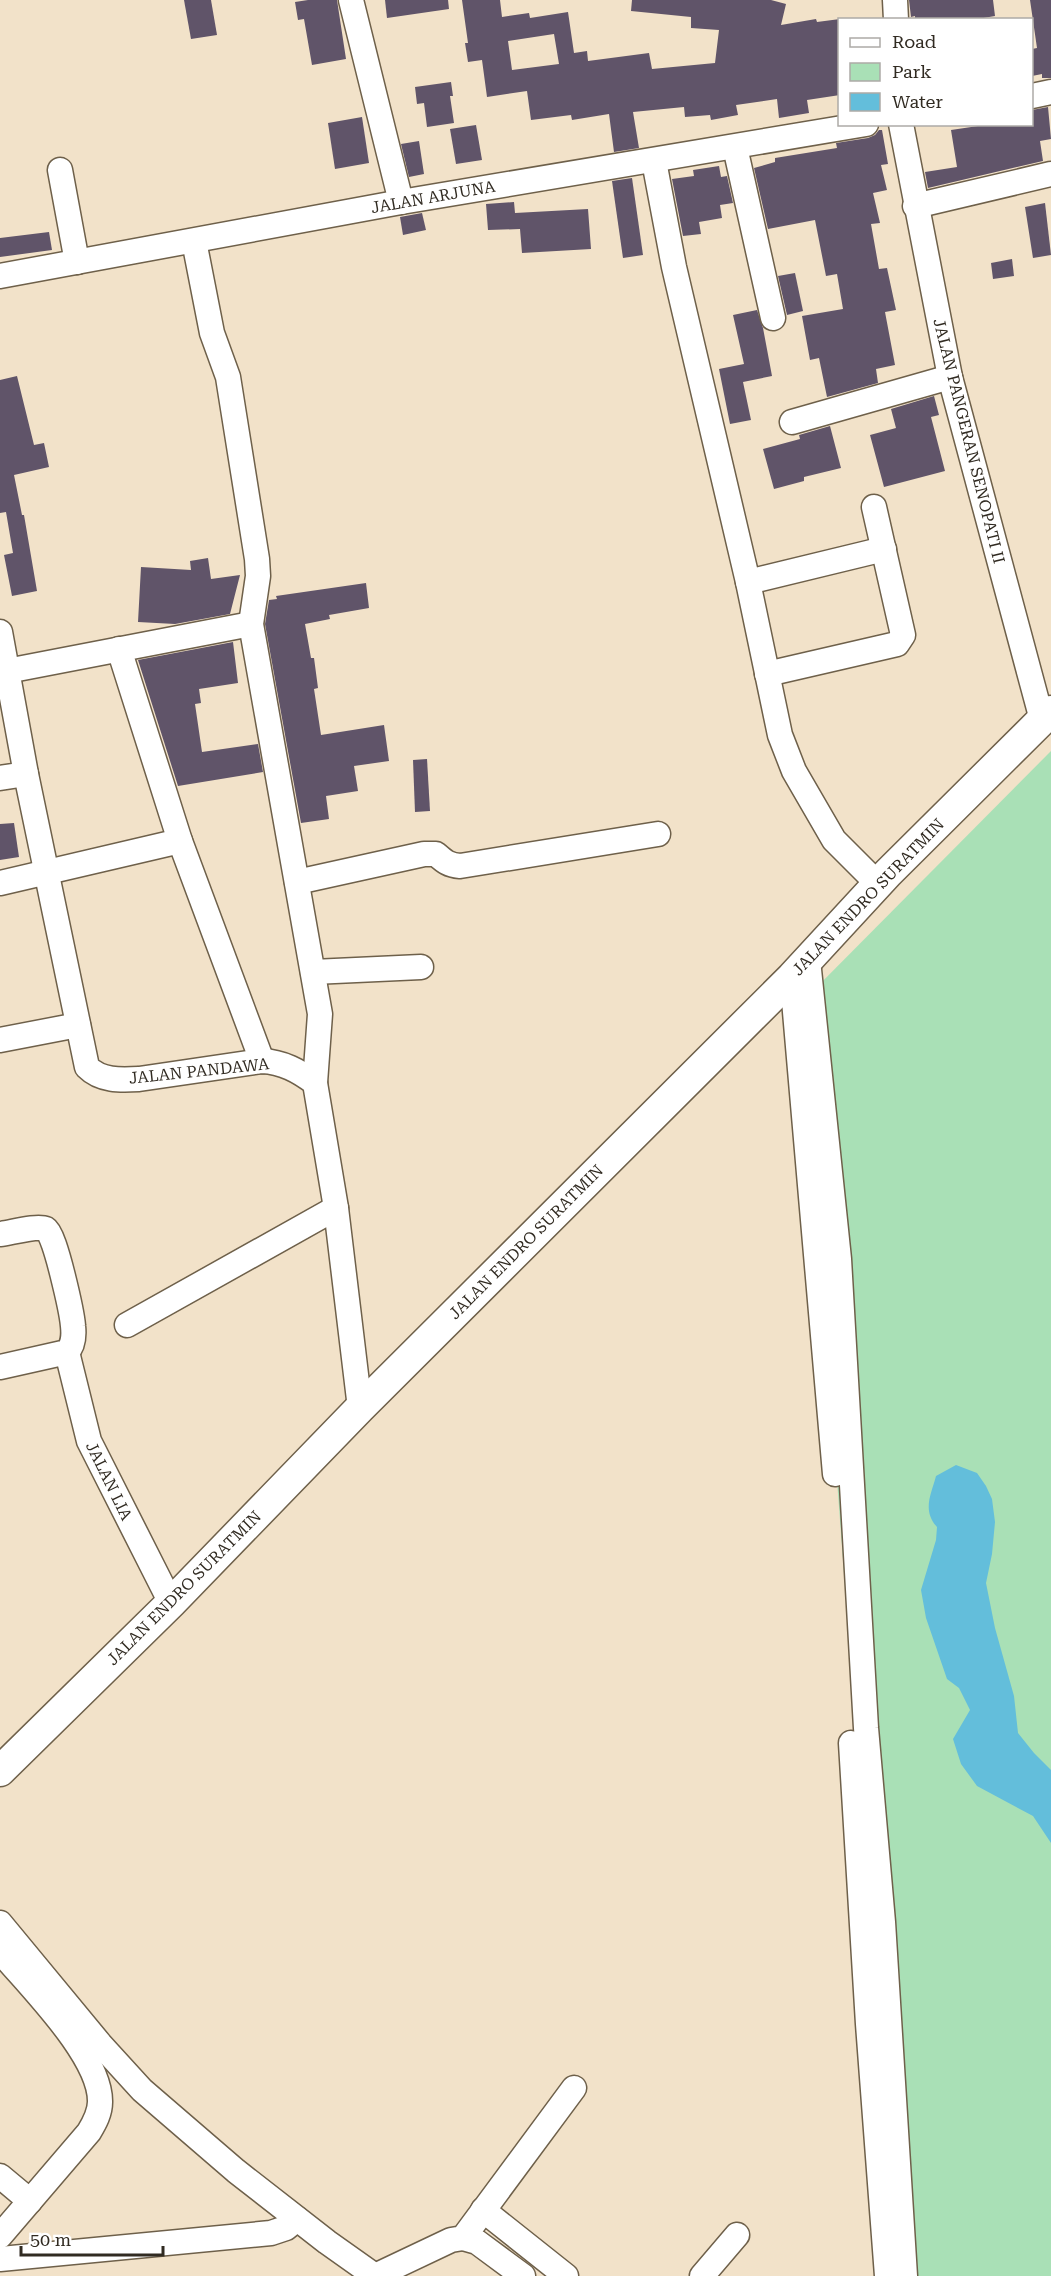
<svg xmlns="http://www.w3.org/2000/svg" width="1051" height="2276" font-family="'Roboto Serif',serif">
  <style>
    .green { fill: #a9e0b6 }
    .water { fill: #63bedb }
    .building { fill: #605469; fill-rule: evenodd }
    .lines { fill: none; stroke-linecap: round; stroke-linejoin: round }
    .minor-casing { stroke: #6e604a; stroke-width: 27 }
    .major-casing { stroke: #6e604a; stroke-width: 33 }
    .minor { stroke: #fff; stroke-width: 24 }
    .major { stroke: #fff; stroke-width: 30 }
    .labels { text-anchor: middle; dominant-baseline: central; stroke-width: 6; stroke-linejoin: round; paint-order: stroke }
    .street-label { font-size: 16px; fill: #312b22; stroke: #fff }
  </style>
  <rect width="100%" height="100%" fill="#f2e2c9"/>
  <path class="green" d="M1051 751V2276H897L801 1003Z"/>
  <path class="water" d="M956 1465 977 1473 986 1486 992 1499 995 1522 992 1554 986 1583 995 1628 1014 1696 1018 1733 1034 1753 1051 1770V1843L1033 1816 977 1786 961 1764 953 1739 970 1710 959 1688 947 1679 926 1618 921 1590 936 1540 937 1527C922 1510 931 1495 936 1476Z"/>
  <g class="building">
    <path d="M184 0H211L217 35 191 39Z"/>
    <path d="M308 0H337L346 59 312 65 304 19 298 20 295 2Z"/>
    <path d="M385 0H448L449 9 387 18Z"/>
    <path d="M462 0H500L502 17 529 13 530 18 568 12 574 53 587 51 588 61 649 53 652 69 715 63 719 30 691 28V17L631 11 632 0H771L786 4 781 25 816 19 817 22 840 19V95L807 100 809 113 779 118 777 99 736 105 738 115 711 120 710 115 685 117 684 107 633 112 639 148 614 152 609 114 572 120 571 115 531 120 527 91 487 97 482 60 468 62 465 43H468ZM554 34 559 64 512 70 508 41Z"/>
    <path d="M909 0H993L995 16 972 20H915V16L911 17Z"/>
    <path d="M1030 0H1051V78H1042V74L1032 76V49L1037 48Z"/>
    <path d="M451 82 453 96H450L454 123 427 127 424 103 417 104 415 87Z"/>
    <path d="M1048 107 1051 139 1040 141 1043 161 928 188 925 172 957 167 951 130 978 126V124H1032V110Z"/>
    <path d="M362 117 369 163 335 169 328 123Z"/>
    <path d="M476 125 482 160 456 164 450 129Z"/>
    <path d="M879 130H882L888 164 881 165 887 190 873 193 880 223 871 224 879 269 887 268 896 310 885 312 895 365 876 369 878 383 827 397 819 358 810 360 802 316 843 309 837 274 826 276 815 220 768 229 754 168 775 162V158L837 148 836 143 868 138 875 135Z"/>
    <path d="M419 141 424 174 409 177 401 144Z"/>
    <path d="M719 166 721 177 727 176 733 203 720 205 722 218 699 222 701 234 683 236 672 179 694 176 693 170Z"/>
    <path d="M632 178 643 255 623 258 612 181Z"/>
    <path d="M514 202 515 213 588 209 591 249 522 253 520 229 488 230 486 204Z"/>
    <path d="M1045 203 1051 255 1033 258 1025 207Z"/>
    <path d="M422 213 426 230 403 235 400 217Z"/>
    <path d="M49 232 52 250 0 257V238Z"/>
    <path d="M1012 259 1014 276 993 279 991 263Z"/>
    <path d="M795 273 803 311 787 315 778 276Z"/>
    <path d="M757 310 763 328 772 376 743 382 751 420 730 424 719 369 744 364 733 315Z"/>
    <path d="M17 376 34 445 44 443 49 467 14 475 22 515H24L37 591 12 596 4 555 13 553 6 512 0 513V380Z"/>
    <path d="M934 396 939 415 931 417 945 471 884 487 870 435 896 428 891 409Z"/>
    <path d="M830 426 841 468 804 477V481L774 489 763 449 800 439 799 435Z"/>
    <path d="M208 558 211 579 240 575 230 614 175 624 138 622 141 567 191 570 190 561Z"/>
    <path d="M366 583 369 608 329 615 330 619 305 624 311 658H314L318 688 314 689 321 735 384 725 389 761 354 766 358 791 326 796 329 819 301 823 265 624 269 600 277 599 276 596Z"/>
    <path d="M233 642 238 683 199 689 201 703 195 704 202 752 258 744 263 772 178 786 138 660Z"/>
    <path d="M427 759 430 811 415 812 413 760Z"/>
    <path d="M14 823 19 857 0 860V824Z"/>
  </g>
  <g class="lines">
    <g class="minor-casing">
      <g id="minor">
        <path d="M351 0 401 202"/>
        <path d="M895 0 896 20"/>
        <path d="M1032 96 1051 92"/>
        <path d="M901 124 950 377 1042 720"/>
        <path d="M735 147 773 318"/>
        <path d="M654 161 674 267 748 582 780 735 794 771 834 840 878 884"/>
        <path d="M60 170 77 262"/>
        <path d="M915 206 1051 174"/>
        <path d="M194 241 212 333 228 377 257 559 258 576 251 624 320 1014 315 1083"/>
        <path d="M0 276 401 202 866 124"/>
        <path d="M792 422 950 377"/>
        <path d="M748 582 884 549"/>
        <path d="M0 632 26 774 87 1067C101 1081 120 1080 139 1079L262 1061C283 1062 299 1071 315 1083L336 1208 360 1408"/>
        <path d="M119 649 180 841 262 1061"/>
        <path d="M7 671 251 624"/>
        <path d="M767 674 897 644 903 635 874 507"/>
        <path d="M0 778 26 774"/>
        <path d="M297 882 424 854H436C444 861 448 865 460 866L658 834"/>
        <path d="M0 883 180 841"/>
        <path d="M808 960 839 1259 866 1728 883 1922 905 2276"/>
        <path d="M313 972 421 967"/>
        <path d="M792 977 835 1474"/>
        <path d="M0 1040 78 1025"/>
        <path d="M0 1234C10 1233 37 1225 46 1229 55 1234 72 1313 73 1326 74 1335 73 1346 67 1352L0 1367"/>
        <path d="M127 1325 336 1208"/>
        <path d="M67 1352 89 1441 171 1603"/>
        <path d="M851 1743 868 2024 887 2276"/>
        <path d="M0 1923 100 2044 142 2090 236 2171 327 2242 375 2276"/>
        <path d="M0 1951C29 1986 101 2056 100 2102 100 2113 95 2122 89 2132L0 2236"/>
        <path d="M0 2176 30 2201"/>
        <path d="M483 2210 566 2276"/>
        <path d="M463 2238 477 2242 523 2276"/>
        <path d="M0 2259 271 2233 286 2228 297 2219"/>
        <path d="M375 2276 451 2240 463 2238 574 2088"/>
        <path d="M702 2276 737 2235"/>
      </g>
    </g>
    <g class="major-casing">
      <path id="major" d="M0 1771 171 1603 360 1408 792 977 888 873 1051 711"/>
    </g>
    <use href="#minor" class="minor"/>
    <use href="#major" class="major"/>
  </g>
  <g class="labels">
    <g class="street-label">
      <text transform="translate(433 197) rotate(-10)">JALAN ARJUNA</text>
      <text transform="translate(969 441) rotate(76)">JALAN PANGERAN SENOPATI II</text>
      <text transform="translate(868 897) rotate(-46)">JALAN ENDRO SURATMIN</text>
      <text transform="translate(199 1071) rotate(-6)">JALAN PANDAWA</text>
      <text transform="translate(526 1242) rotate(-45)">JALAN ENDRO SURATMIN</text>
      <text transform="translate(109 1481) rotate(64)">JALAN LIA</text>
      <text transform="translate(184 1588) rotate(-45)">JALAN ENDRO SURATMIN</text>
    </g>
  </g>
  <rect x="838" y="18" width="195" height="108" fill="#ffffff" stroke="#adaaa7" stroke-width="1.5"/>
  <rect x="850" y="38" width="30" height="9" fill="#ffffff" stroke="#adaaa7" stroke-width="1.5"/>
  <text x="892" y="48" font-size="18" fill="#312b22">Road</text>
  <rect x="850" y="63" width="30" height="18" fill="#a9e0b6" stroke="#adaaa7" stroke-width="1.5"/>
  <text x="892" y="78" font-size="18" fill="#312b22">Park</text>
  <rect x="850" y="93" width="30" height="18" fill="#63bedb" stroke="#adaaa7" stroke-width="1.5"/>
  <text x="892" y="108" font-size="18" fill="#312b22">Water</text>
  <path d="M21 2246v9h142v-9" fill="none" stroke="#312b22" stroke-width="3"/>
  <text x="30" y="2246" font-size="18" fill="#312b22" stroke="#ffffff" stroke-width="4.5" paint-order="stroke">50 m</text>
</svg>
